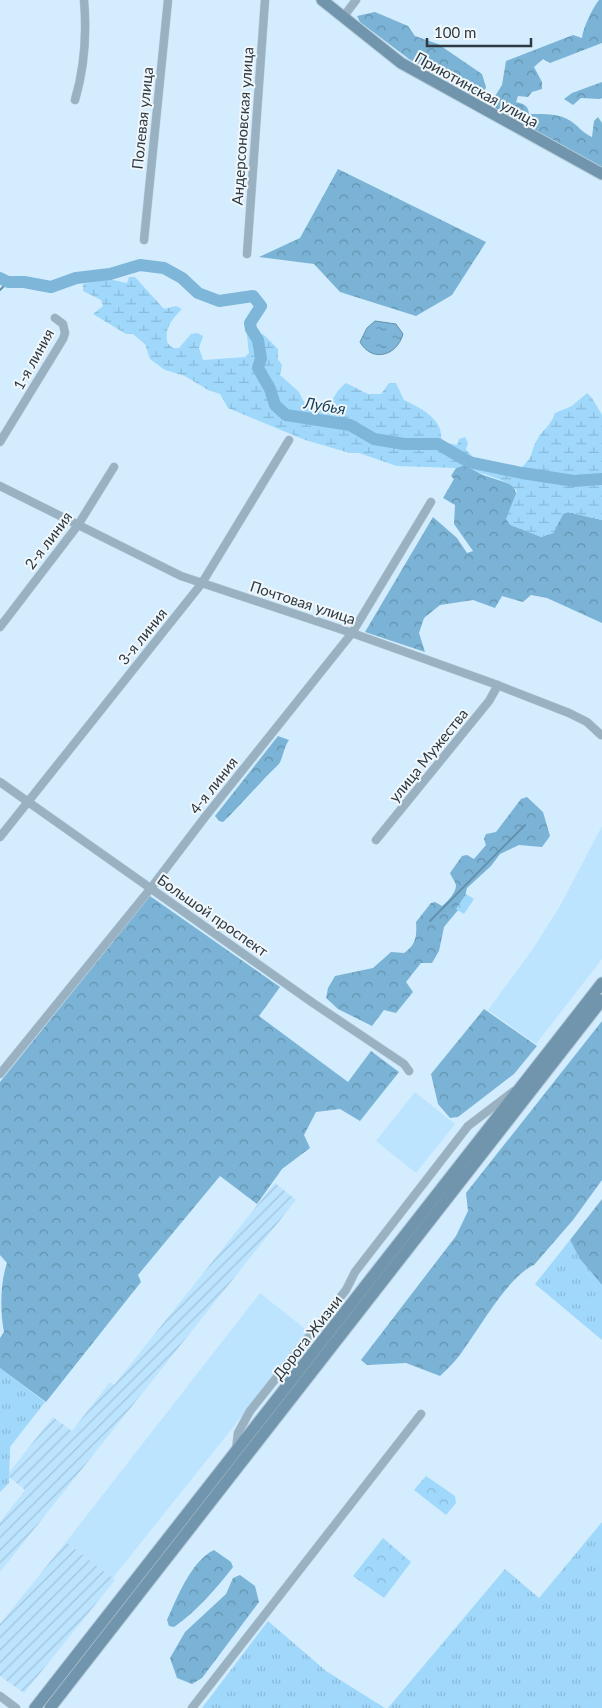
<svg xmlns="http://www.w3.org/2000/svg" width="602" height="1708" font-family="Lato,sans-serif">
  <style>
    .built { fill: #bce4fe }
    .industrial { fill: url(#industrial-furrows) }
    .grass { fill: url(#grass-tufts) }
    .forest { fill: url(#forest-crowns) }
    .wetland { fill: url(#wetland-marsh) }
    .park { fill: url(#park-crowns) }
    .water { fill: url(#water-ripples); stroke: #6591ac }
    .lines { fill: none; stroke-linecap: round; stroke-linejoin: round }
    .stream { stroke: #6591ac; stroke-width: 2 }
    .river { stroke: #7db6d9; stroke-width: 12 }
    .street-casing { stroke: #b2c9d8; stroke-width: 9 }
    .secondary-casing { stroke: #b2c9d8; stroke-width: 13 }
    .street { stroke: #99b1c0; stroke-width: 8 }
    .secondary { stroke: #7095ac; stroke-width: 11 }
    .labels { text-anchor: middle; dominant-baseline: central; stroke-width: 4; stroke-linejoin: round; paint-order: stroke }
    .street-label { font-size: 15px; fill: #2d3a42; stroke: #f1f7fb }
    .water-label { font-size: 16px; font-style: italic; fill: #103f58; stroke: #f1f7fb }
  </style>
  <defs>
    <pattern id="industrial-furrows" width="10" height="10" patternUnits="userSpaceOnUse" patternTransform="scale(1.25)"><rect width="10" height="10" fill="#bce4fe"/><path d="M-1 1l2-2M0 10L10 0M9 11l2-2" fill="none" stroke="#a2c4db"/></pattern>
    <pattern id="grass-tufts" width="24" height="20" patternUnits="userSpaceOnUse" patternTransform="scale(1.25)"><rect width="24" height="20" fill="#9fd8fb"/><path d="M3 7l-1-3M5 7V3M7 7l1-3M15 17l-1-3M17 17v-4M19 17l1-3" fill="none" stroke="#89bad8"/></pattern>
    <pattern id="forest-crowns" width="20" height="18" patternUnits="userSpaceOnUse" patternTransform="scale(1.25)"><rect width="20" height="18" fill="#7ab3d5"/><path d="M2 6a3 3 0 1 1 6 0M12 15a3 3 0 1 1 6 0" fill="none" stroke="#6493ae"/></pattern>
    <pattern id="wetland-marsh" width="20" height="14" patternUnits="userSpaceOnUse" patternTransform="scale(1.25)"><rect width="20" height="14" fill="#9fd8fb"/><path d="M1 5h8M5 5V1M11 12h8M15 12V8" fill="none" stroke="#89bad8"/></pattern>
    <pattern id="park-crowns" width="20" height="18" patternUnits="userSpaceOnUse" patternTransform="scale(1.25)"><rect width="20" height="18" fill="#9fd8fb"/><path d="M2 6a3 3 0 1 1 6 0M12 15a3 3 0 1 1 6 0" fill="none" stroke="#89bad8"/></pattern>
    <pattern id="water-ripples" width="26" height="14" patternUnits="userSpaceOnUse" patternTransform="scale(1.25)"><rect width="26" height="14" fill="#7db6d9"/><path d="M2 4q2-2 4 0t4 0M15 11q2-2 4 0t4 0" fill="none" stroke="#6795b2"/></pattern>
  </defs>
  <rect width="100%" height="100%" fill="#d3edfe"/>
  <g class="built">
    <path d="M602 826V959L536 1044 488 1010 532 950 560 906Z"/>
    <path d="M415 1092 455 1124 416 1173 376 1141Z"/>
    <path d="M260 1293 309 1332 112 1579 66 1542Z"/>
  </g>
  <g class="industrial">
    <path d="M275 1183 296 1200 0 1572V1522L25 1490 7 1475 53 1417 72 1431 110 1382 114 1385Z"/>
    <path d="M66 1542 115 1580 24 1693 0 1676V1624Z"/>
  </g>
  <g class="grass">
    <path d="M570 1240 580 1259 602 1285V1340L535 1284Z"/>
    <path d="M0 1368 45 1402 10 1447 9 1483 0 1492Z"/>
    <path d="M602 1522V1708H388L505 1569 539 1598Z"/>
    <path d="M268 1621 326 1671 385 1708H202Z"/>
  </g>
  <g class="forest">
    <path d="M599 0H602V43L550 63 543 59 534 67 542 82V89L532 92 528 97 518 96 516 102C524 104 528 105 529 114 542 114 558 113 569 120 578 125 582 133 592 137L594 121 598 117 602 123V167L492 108 490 104 502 85 506 61 573 35 582 38C583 28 592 9 599 0Z"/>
    <path d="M375 12 408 26 415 36 438 44 482 74 486 87 483 98 409 59 360 22 357 16Z"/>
    <path d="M602 82V98L600 99 581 98 573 105 564 99 572 93Z"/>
    <path d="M338 169 486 242 452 295 416 316 340 292 314 264 259 257 300 238Z"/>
    <path d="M464 465 483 475 513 485 530 531 541 537 553 533 563 514 568 512 602 520V623L547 598 531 595 523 602 502 596 495 608 473 600 440 605 424 618 419 633 425 652 365 632 433 517 457 538 467 553 473 551 454 524 455 505 443 498 454 479 451 476 456 468Z"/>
    <path d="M278 736 289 740C283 748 283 760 278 765 259 783 242 804 223 822L219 821 215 816Z"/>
    <path d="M527 797 543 812 550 836 542 847 519 845 500 854 491 866 467 888 463 904 444 927 439 951 432 963H421L406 982 413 992 396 1013 384 1010 372 1026 338 1009 326 998 328 988 335 976 373 968 391 952 404 953C416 945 417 936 416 922L431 903 435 902 442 906C448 901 456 893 456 885 455 881 452 878 450 873L462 856 467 855 474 859 486 845 484 839 486 834 496 832 521 799Z"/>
    <path d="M150 896 280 987 259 1016 348 1082 371 1051 399 1072 360 1121 340 1109 316 1112 304 1135 310 1148 282 1169 257 1204 220 1176 138 1275 141 1282 46 1402 0 1368V1338L4 1332C0 1312 0 1283 7 1263L0 1255V1082Z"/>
    <path d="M484 1009 537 1046 514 1074 458 1117 450 1118 438 1104 431 1074Z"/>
    <path d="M602 1021V1180L573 1220 534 1265C507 1277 478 1331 459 1356 454 1363 447 1369 440 1376L406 1363 367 1365 361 1360 456 1236 468 1211 466 1193Z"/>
    <path d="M602 1199V1285L580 1259 570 1240Z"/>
    <path d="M214 1550 231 1562 233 1567C215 1590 198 1610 174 1627L169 1626 167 1620C177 1598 191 1561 214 1550Z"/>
    <path d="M240 1575 255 1586 259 1602 202 1678 192 1684 177 1678 170 1658 185 1632 226 1594 233 1578Z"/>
  </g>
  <path class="wetland" d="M129 277H135L164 309 176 306 182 309C172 319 163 330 168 344L173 348H179L191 334 197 333 203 336 199 348 203 360 245 357 249 353 246 327 252 316 256 319 254 325 256 331 264 335 278 349V359L282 365 280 375 299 392 307 408C335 413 329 395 346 383L368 394H381L389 383H396L404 400C419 407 443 419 441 438L445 443 457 445 459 439 465 437 468 443 466 449C476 466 504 464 521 468 535 455 529 454 537 440 542 430 550 427 555 413L572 406 587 393 592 398 602 415V520L568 512 563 514 553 533 541 537 510 525 506 519 517 491C508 478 478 475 464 465L456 468 397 466 359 453H350L305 440 228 408 220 394 208 390 185 376 165 370 150 359 145 344 133 334H126L93 314 103 306 101 300 83 291V284L108 279 127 283Z"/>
  <g class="park">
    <path d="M466 894 474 899 464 914 456 909Z"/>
    <path d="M426 1476 455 1496 456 1503 446 1515 414 1490Z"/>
    <path d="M383 1538 411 1562 384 1598 353 1576Z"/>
  </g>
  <path class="water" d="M375 321 396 324 403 334C397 356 372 363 360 342L367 328Z"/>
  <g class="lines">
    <g class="stream">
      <path d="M0 290 8 282"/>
      <path d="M430 921 525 825"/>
    </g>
    <path class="river" d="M0 278 8 282H24L51 287 76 278 110 274 140 265 164 268 182 278 198 293 219 301 253 296 261 306 250 323 251 329 258 340 261 358 258 368 270 389 275 405 286 415 350 425 374 439 404 444H438L469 462 522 473 574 481 602 479"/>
    <g class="street-casing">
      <g id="street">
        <path d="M344 16 356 0"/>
        <path d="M75 100C85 66 87 35 84 0"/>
        <path d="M144 240 168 0"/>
        <path d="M247 254 265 0"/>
        <path d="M0 442 63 339 65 333 63 324 55 318"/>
        <path d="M0 486 181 576 352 633 492 683 569 713 587 722 601 735"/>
        <path d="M0 627 78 525 114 467"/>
        <path d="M0 782 313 1003 404 1064 409 1071"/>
        <path d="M0 837 202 583 289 440"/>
        <path d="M376 840 489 701 498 685"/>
        <path d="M0 1074 151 888 205 817 352 633 431 502"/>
        <path d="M236 1450 238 1433 250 1411 346 1290 355 1272 468 1126 514 1091"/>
        <path d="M0 1696 16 1708"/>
        <path d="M192 1708 421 1414"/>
      </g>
    </g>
    <g class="secondary-casing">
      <g id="secondary">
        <path d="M322 0 401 63 602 174"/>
        <path d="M35 1708 602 983"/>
        <path d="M50 1708 602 1000"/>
      </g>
    </g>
    <use href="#street" class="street"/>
    <use href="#secondary" class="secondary"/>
  </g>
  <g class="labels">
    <g class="street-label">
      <text transform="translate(477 89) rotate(29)">Приютинская улица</text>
      <text transform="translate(142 118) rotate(-84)">Полевая улица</text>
      <text transform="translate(242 126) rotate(-86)">Андерсоновская улица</text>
      <text transform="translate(33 359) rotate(-61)">1-я линия</text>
      <text transform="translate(48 540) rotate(-53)">2-я линия</text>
      <text transform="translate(303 602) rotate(18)">Почтовая улица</text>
      <text transform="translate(142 636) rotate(-51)">3-я линия</text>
      <text transform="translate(428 755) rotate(-51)">улица Мужества</text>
      <text transform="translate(213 785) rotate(-52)">4-я линия</text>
      <text transform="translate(213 915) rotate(35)">Большой проспект</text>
      <text transform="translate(307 1337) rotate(-52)">Дорога Жизни</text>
    </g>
    <g class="water-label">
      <text transform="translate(325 405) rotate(9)">Лубья</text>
    </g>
  </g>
  <path d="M427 38v8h104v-8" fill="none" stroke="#2d3a42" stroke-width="2.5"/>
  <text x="434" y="38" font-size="15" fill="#2d3a42" stroke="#f1f7fb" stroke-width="4" paint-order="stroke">100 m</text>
</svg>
